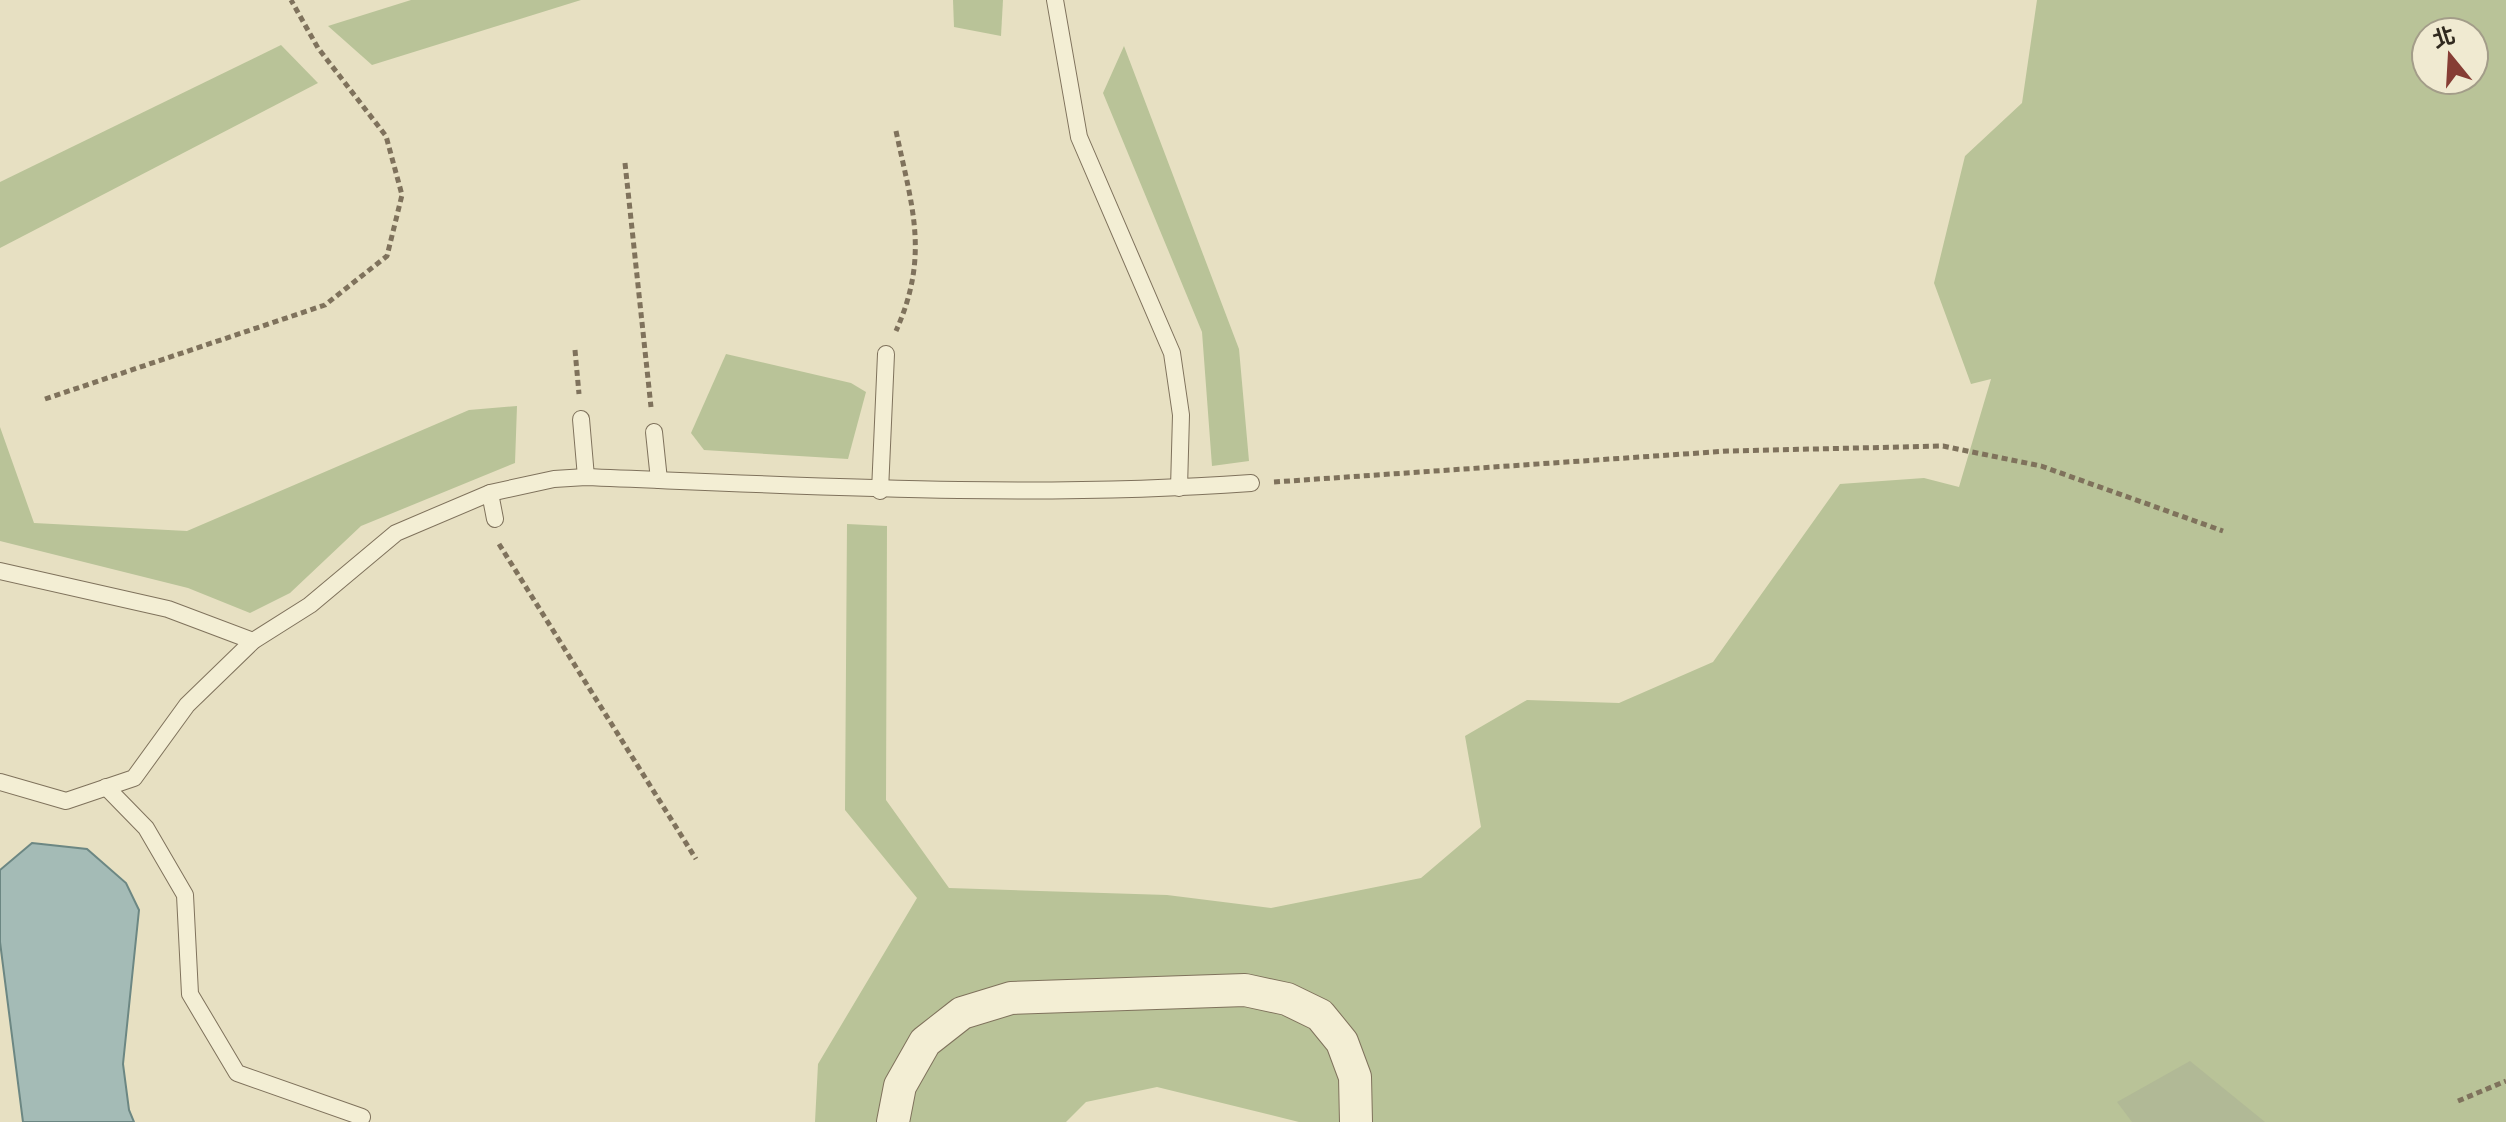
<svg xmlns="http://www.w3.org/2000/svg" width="2506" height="1122" font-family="Literata,'Noto Sans TC',serif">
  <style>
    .green { fill: #b9c398; fill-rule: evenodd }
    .cemetery { fill: #b1b996 }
    .water { fill: #a4bbb6; stroke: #6c8783; stroke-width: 2 }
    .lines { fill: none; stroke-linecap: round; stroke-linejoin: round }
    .lane-casing { stroke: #7f725c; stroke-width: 18 }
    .street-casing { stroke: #7f725c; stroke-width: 34 }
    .path { stroke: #7f725c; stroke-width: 5; stroke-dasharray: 6 4; stroke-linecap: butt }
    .lane { stroke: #f3eed4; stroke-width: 16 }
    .street { stroke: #f3eed4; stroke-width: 32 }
  </style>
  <rect width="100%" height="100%" fill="#e7e0c2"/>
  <g class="green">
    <path d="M411 0H581L372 65 328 26Z"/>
    <path d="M953 0H1003L1001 36 954 27Z"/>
    <path d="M2037 0H2506V1122H1299L1157 1087 1086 1102 1066 1122H815L818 1064 917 898 845 810 847 524 887 526 886 800 949 888 1167 895 1271 908 1421 878 1481 827 1465 736 1527 700 1619 703 1713 662 1840 484 1924 478 1959 487 1991 379 1971 384 1934 283 1965 156 2022 103ZM2426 32H2474V80H2426Z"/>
    <path d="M281 45 318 83 0 248V182Z"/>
    <path d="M1124 46 1239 349 1249 461 1212 466 1202 332 1103 93Z"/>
    <path d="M726 354 851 383 866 392 848 459 704 450 691 433Z"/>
    <path d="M517 406 515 463 361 526 290 593 250 613 188 588 0 541V427L34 523 187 531 469 410Z"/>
  </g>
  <path class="cemetery" d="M2190 1061 2265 1122H2132L2117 1102Z"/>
  <path class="water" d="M32 843 87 849 126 883 139 910 123 1064 129 1110 134 1122H23L0 942V870Z"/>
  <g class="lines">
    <g class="lane-casing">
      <g id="lane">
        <path d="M1055 0 1079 137 1172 353 1181 415 1179 488"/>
        <path d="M581 419 586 477"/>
        <path d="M654 432 659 480"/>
        <path d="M880 491 886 354"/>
        <path d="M490 493 495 519"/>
        <path d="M0 571 168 609 253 641"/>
        <path d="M0 782 66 801 134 778 187 705 253 641 310 605 396 533 490 493 554 479 586 477C808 486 1029 499 1251 483"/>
        <path d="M106 787 146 828 185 895 190 994 237 1073 362 1117"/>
      </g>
    </g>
    <g class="street-casing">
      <path id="street" d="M893 1122 900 1086 925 1042 962 1013 1011 998 1245 990 1287 999 1320 1015 1342 1042 1355 1077 1356 1122"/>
    </g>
    <g class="path">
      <path d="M896 131C912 207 930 255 896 331"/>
      <path d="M625 163 651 407"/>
      <path d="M575 350 579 394"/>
      <path d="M45 399 325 305 387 256 402 195 386 136 318 48 291 0"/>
      <path d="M1274 482 1728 451 1943 446 2041 466 2223 531"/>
      <path d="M499 544 696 859"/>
      <path d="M2458 1101 2506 1081"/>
    </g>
    <use href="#lane" class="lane"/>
    <use href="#street" class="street"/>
  </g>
  <g transform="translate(2450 56) rotate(342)"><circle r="38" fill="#f0ead1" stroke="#a39d89" stroke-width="2"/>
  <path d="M0-6L14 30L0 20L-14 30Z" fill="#863d34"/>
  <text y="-12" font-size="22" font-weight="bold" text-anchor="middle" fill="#30291e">北</text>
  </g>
</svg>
